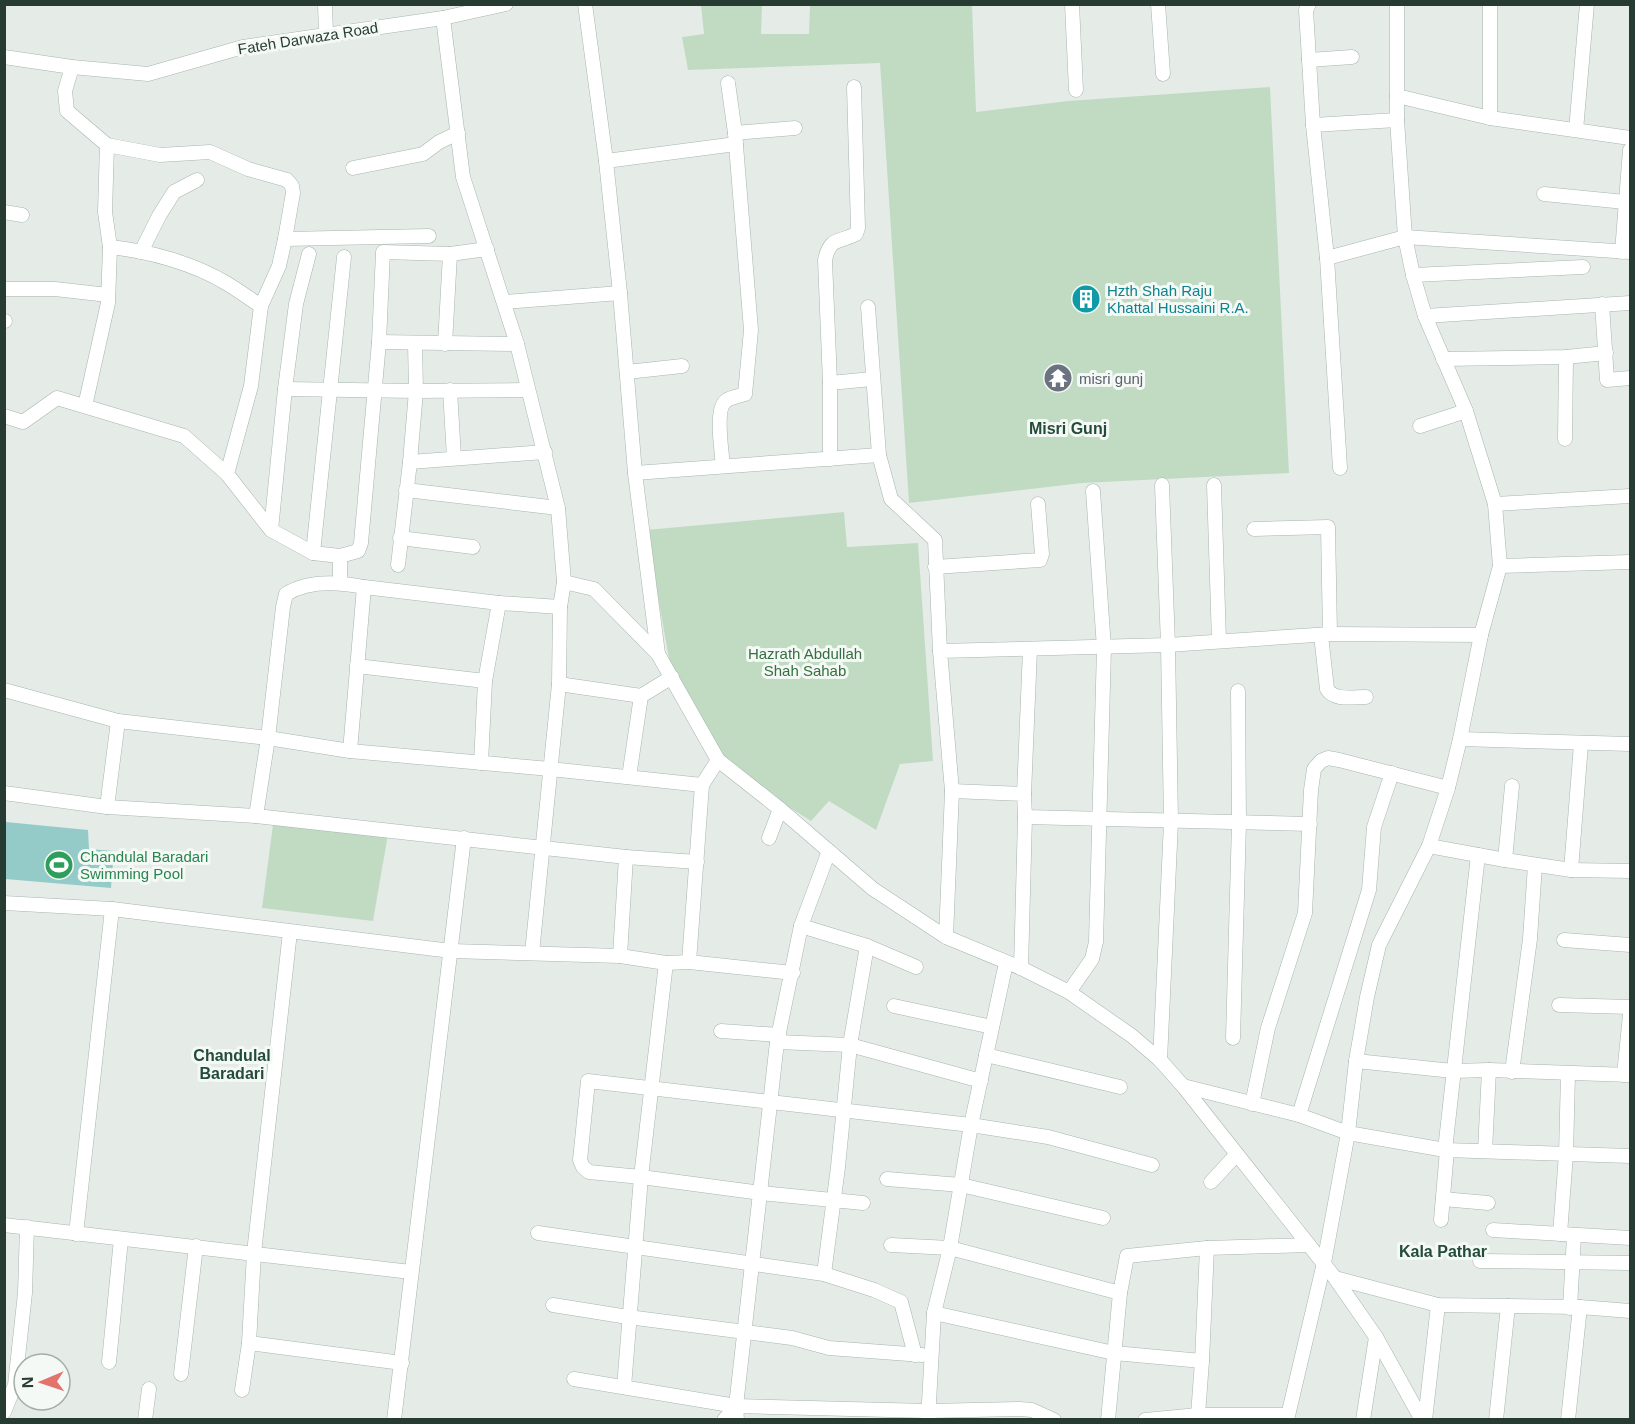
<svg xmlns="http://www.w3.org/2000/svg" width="1635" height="1424" font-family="Arial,sans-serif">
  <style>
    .green { fill: #c1dbc3 }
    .water { fill: #94cbc9 }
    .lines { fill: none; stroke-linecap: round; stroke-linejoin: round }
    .minor-casing { stroke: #a8b4ae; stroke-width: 15 }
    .minor { stroke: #fff; stroke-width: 14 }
    .labels { text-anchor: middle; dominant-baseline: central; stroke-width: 6; stroke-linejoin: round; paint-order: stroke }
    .street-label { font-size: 15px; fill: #263c32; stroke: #f5f9f6 }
    .culture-label { font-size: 15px; fill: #0d838f; stroke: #f5f9f6; text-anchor: start }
    .worship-label { font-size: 15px; fill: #5b616d; stroke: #f5f9f6; text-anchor: start }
    .park-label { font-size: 15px; fill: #356f40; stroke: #f5f9f6 }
    .leisure-label { font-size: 15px; fill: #27864d; stroke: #f5f9f6; text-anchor: start }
    .neighbourhood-label { font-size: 16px; font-weight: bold; fill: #244c3b; stroke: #f5f9f6 }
  </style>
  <rect width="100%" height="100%" fill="#e5ece8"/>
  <g class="green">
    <path d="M701 5H762L761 34H809L810 5H972L976 112 1068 101 1270 87 1289 473 1082 483 909 503 880 63 688 70 682 37 704 34Z"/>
    <path d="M844 512 847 547 918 543 933 761 900 764 876 830 829 801 811 821 743 778 720 757 670 664 646 530Z"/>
    <path d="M274 817 388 834 373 921 262 908Z"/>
  </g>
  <path class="water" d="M6 822 88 830 89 849 114 851 111 888 5 879Z"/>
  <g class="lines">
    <g class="minor-casing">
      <g id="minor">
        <path d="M325 4 326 35"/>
        <path d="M585 4 606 161 620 293 635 473 658 654 718 760 780 809 873 889 946 937 1021 968 1069 992 1132 1036 1160 1060 1183 1086 1335 1278 1376 1337 1422 1420"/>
        <path d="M1072 4 1076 90"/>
        <path d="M1158 4 1163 74"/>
        <path d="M1309 4 1306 10 1313 125"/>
        <path d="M1490 4V118"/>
        <path d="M443 18 463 177 517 344 558 508 564 582 560 607 559 684 532 953"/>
        <path d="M4 57 72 67 148 74 243 47 443 18 506 4"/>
        <path d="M1309 60 1352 57"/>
        <path d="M72 67 65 91 67 111 107 145 105 212 110 247 108 303 85 406"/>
        <path d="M1397 96 1490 118 1630 138"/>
        <path d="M1576 130 1587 4"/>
        <path d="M735 133 795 128"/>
        <path d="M107 145 160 155 210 152 248 169 287 180 292 186 293 193 285 239 279 266 261 306 251 386 227 474"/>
        <path d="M606 161 736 144"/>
        <path d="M353 168 423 154 439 142 458 133"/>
        <path d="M1544 194 1625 202"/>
        <path d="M4 212 22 215"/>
        <path d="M285 239 429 236"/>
        <path d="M110 247C148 251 193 263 226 283 238 290 250 299 261 306"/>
        <path d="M141 252 159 216 174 192 197 180"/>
        <path d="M1622 252 1630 150"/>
        <path d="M1327 258 1405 237 1630 252"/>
        <path d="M1413 275 1583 267"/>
        <path d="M4 289H55L108 295"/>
        <path d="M504 302 620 293"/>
        <path d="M1602 304 1607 380 1630 378"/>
        <path d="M868 307 879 455 891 499 935 540 940 651"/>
        <path d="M1425 316 1630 303"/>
        <path d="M4 321H5"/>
        <path d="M379 342 517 344"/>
        <path d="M445 344 450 254"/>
        <path d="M1443 359 1566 357 1606 353"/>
        <path d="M627 372 682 366"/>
        <path d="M830 383 872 379"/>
        <path d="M285 389 416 391 527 390"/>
        <path d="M450 390 454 458"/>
        <path d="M4 416 23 422 57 398 184 436 227 474 271 530 313 553 340 556V582"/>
        <path d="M1420 426 1466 411"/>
        <path d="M1565 439 1566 357"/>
        <path d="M830 459V383L825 260C830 237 838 243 856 234L858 228 854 87"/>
        <path d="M410 462 545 452"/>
        <path d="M723 466C722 452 714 407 727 400 732 397 740 396 745 394L751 330 735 133 728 83"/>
        <path d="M1340 468 1327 258 1313 125 1397 120"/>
        <path d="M635 473 879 455"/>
        <path d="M1214 485 1219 641"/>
        <path d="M406 490 558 508"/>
        <path d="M1495 504 1630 496"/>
        <path d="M1254 529 1328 527 1330 634"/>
        <path d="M271 530 285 389 296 304 309 254"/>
        <path d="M400 538 473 547"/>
        <path d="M313 553 344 257"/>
        <path d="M340 556 358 551 361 543 379 342 383 252 450 254 487 249"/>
        <path d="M398 565 410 462 416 391 415 343"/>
        <path d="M1500 566 1630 562"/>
        <path d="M935 567 1040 560 1042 554 1038 504"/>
        <path d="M564 582 594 589 658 654"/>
        <path d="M364 587 499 603"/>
        <path d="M1321 635 1327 689C1334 701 1353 697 1366 697"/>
        <path d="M357 666 485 681"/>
        <path d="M559 684 641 696"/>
        <path d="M4 690 118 721 268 738 350 751 550 769 702 785"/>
        <path d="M1460 739 1630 744"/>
        <path d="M481 763 485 681 499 603 560 607"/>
        <path d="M1392 773 1374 827 1369 890 1299 1115 1348 1133 1445 1150 1630 1156"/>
        <path d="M629 777 641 696 672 677"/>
        <path d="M952 791 1024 794 1025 817 1021 968"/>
        <path d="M4 793 107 807 256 816 626 857 620 956"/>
        <path d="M1024 794 1030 649"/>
        <path d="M107 807 118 721"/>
        <path d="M256 816 268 738 283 607 286 594C308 580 339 582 364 587L350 751"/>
        <path d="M1025 817 1310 824"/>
        <path d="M769 838 780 809"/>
        <path d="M1429 846 1505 860 1571 870 1581 744"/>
        <path d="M626 857 697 862"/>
        <path d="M1505 860 1512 786"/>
        <path d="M1571 870 1630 871"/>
        <path d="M4 903 112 909 451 951 620 956 666 963 689 962 793 973"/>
        <path d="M801 926 867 946 916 967"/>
        <path d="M946 937 952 791 940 651 1168 645 1330 634 1481 635"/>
        <path d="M1564 940 1630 945"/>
        <path d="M689 962 702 785 718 760"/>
        <path d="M1069 992 1092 959 1096 942 1104 648 1093 491"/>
        <path d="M1559 1005 1630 1007"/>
        <path d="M894 1006 992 1027"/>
        <path d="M721 1031 779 1035"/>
        <path d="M1233 1038 1239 823 1238 691"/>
        <path d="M777 1042 850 1045 981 1081"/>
        <path d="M986 1055 1120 1087"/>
        <path d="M1160 1060 1171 822 1168 645 1162 485"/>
        <path d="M1356 1061 1453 1071 1489 1070 1630 1075"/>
        <path d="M1512 1072 1530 939 1535 865"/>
        <path d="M1624 1075 1630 1015"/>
        <path d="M1183 1086 1299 1115"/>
        <path d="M1252 1104 1268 1028 1305 913 1311 790 1314 769 1321 761 1328 758 1339 760 1448 788"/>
        <path d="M1445 1150 1478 855"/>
        <path d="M1485 1151 1489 1070"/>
        <path d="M887 1179 961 1185 1103 1218"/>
        <path d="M1211 1182 1236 1155"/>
        <path d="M1443 1199 1488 1203"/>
        <path d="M863 1203 761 1193 641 1177 589 1172 583 1167 580 1160 588 1081 971 1125 1048 1137 1152 1165"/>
        <path d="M1441 1220 1447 1150"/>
        <path d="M4 1225 411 1272"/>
        <path d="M1493 1230 1630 1238"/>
        <path d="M538 1233 824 1274 874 1290 901 1302 915 1355"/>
        <path d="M76 1234 112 909"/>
        <path d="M1560 1234 1566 1154 1568 1074"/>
        <path d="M891 1245 950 1248 1120 1293"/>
        <path d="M1480 1261 1630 1263"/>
        <path d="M824 1274 838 1167 850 1045 867 946"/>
        <path d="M1335 1278 1438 1305 1580 1307 1630 1311"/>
        <path d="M553 1305 628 1317 792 1338 829 1348 922 1355"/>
        <path d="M1570 1308 1574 1236"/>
        <path d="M934 1313 1114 1353 1202 1361"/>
        <path d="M249 1343 402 1363"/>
        <path d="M109 1362 121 1239"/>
        <path d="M181 1374 196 1246"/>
        <path d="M574 1379 736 1406"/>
        <path d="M624 1387 641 1177 666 963"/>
        <path d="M242 1390 249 1343 254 1253 290 932"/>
        <path d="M4 1412 15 1385 25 1293 27 1227"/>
        <path d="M1198 1415 1202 1361 1207 1248"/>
        <path d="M145 1420 149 1389"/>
        <path d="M394 1420 464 838"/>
        <path d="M724 1420 736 1406 777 1042 801 926 829 851"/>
        <path d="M737 1420 736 1406 928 1411 1020 1409 1032 1410 1054 1420"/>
        <path d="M928 1420 934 1313 950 1248 971 1125 1006 963"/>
        <path d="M1108 1420 1120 1293 1127 1256 1207 1248 1308 1245"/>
        <path d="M1145 1420 1198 1415H1286"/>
        <path d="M1287 1420 1324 1263 1348 1133 1356 1061 1367 997 1379 945 1429 846 1448 788 1460 739 1481 635 1500 566 1495 504 1466 411 1425 316 1413 275 1405 237 1397 120V4"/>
        <path d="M1363 1420 1376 1337"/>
        <path d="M1425 1420 1438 1305"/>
        <path d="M1496 1420 1508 1306"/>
        <path d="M1568 1420 1580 1307"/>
      </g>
    </g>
    <use href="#minor" class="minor"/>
  </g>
  <defs>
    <g id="building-disc" transform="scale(1.5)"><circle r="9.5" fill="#0f9aa8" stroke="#f5f9f6"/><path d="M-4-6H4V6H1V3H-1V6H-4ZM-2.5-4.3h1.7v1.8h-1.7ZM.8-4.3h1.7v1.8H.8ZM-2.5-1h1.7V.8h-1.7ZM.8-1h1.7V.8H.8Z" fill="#fff"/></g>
    <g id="temple-disc" transform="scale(1.5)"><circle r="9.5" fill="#6b7280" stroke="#f5f9f6"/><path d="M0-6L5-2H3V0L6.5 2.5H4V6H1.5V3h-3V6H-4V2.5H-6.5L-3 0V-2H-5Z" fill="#fff"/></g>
    <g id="stadium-disc" transform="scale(1.5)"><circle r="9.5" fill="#2e9e5b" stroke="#f5f9f6"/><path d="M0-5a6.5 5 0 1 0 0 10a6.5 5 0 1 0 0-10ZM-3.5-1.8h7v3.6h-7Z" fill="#fff"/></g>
  </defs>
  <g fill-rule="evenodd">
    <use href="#building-disc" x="1086" y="299"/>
    <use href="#temple-disc" x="1058" y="378"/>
    <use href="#stadium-disc" x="59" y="865"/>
  </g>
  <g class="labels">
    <g class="street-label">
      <text transform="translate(308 38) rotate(-9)">Fateh Darwaza Road</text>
    </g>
    <g class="culture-label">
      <text x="1107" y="290">Hzth Shah Raju<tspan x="1107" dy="17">Khattal Hussaini R.A.</tspan></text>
    </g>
    <g class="worship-label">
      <text x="1079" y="378">misri gunj</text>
    </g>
    <g class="park-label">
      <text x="805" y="653">Hazrath Abdullah<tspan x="805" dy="17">Shah Sahab</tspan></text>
    </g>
    <g class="leisure-label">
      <text x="80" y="856">Chandulal Baradari<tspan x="80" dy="17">Swimming Pool</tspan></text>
    </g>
    <g class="neighbourhood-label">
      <text x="1068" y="428">Misri Gunj</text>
      <text x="232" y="1055">Chandulal<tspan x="232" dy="18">Baradari</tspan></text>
      <text x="1443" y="1251">Kala Pathar</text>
    </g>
  </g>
  <rect width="1635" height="1424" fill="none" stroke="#263c32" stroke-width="12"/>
  <g transform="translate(42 1382) rotate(268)"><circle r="28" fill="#f5f9f6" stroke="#a2ada8" stroke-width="1.5"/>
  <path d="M0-4.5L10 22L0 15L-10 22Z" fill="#e2746d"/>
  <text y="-9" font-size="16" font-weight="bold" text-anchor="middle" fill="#263c32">N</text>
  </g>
</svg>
